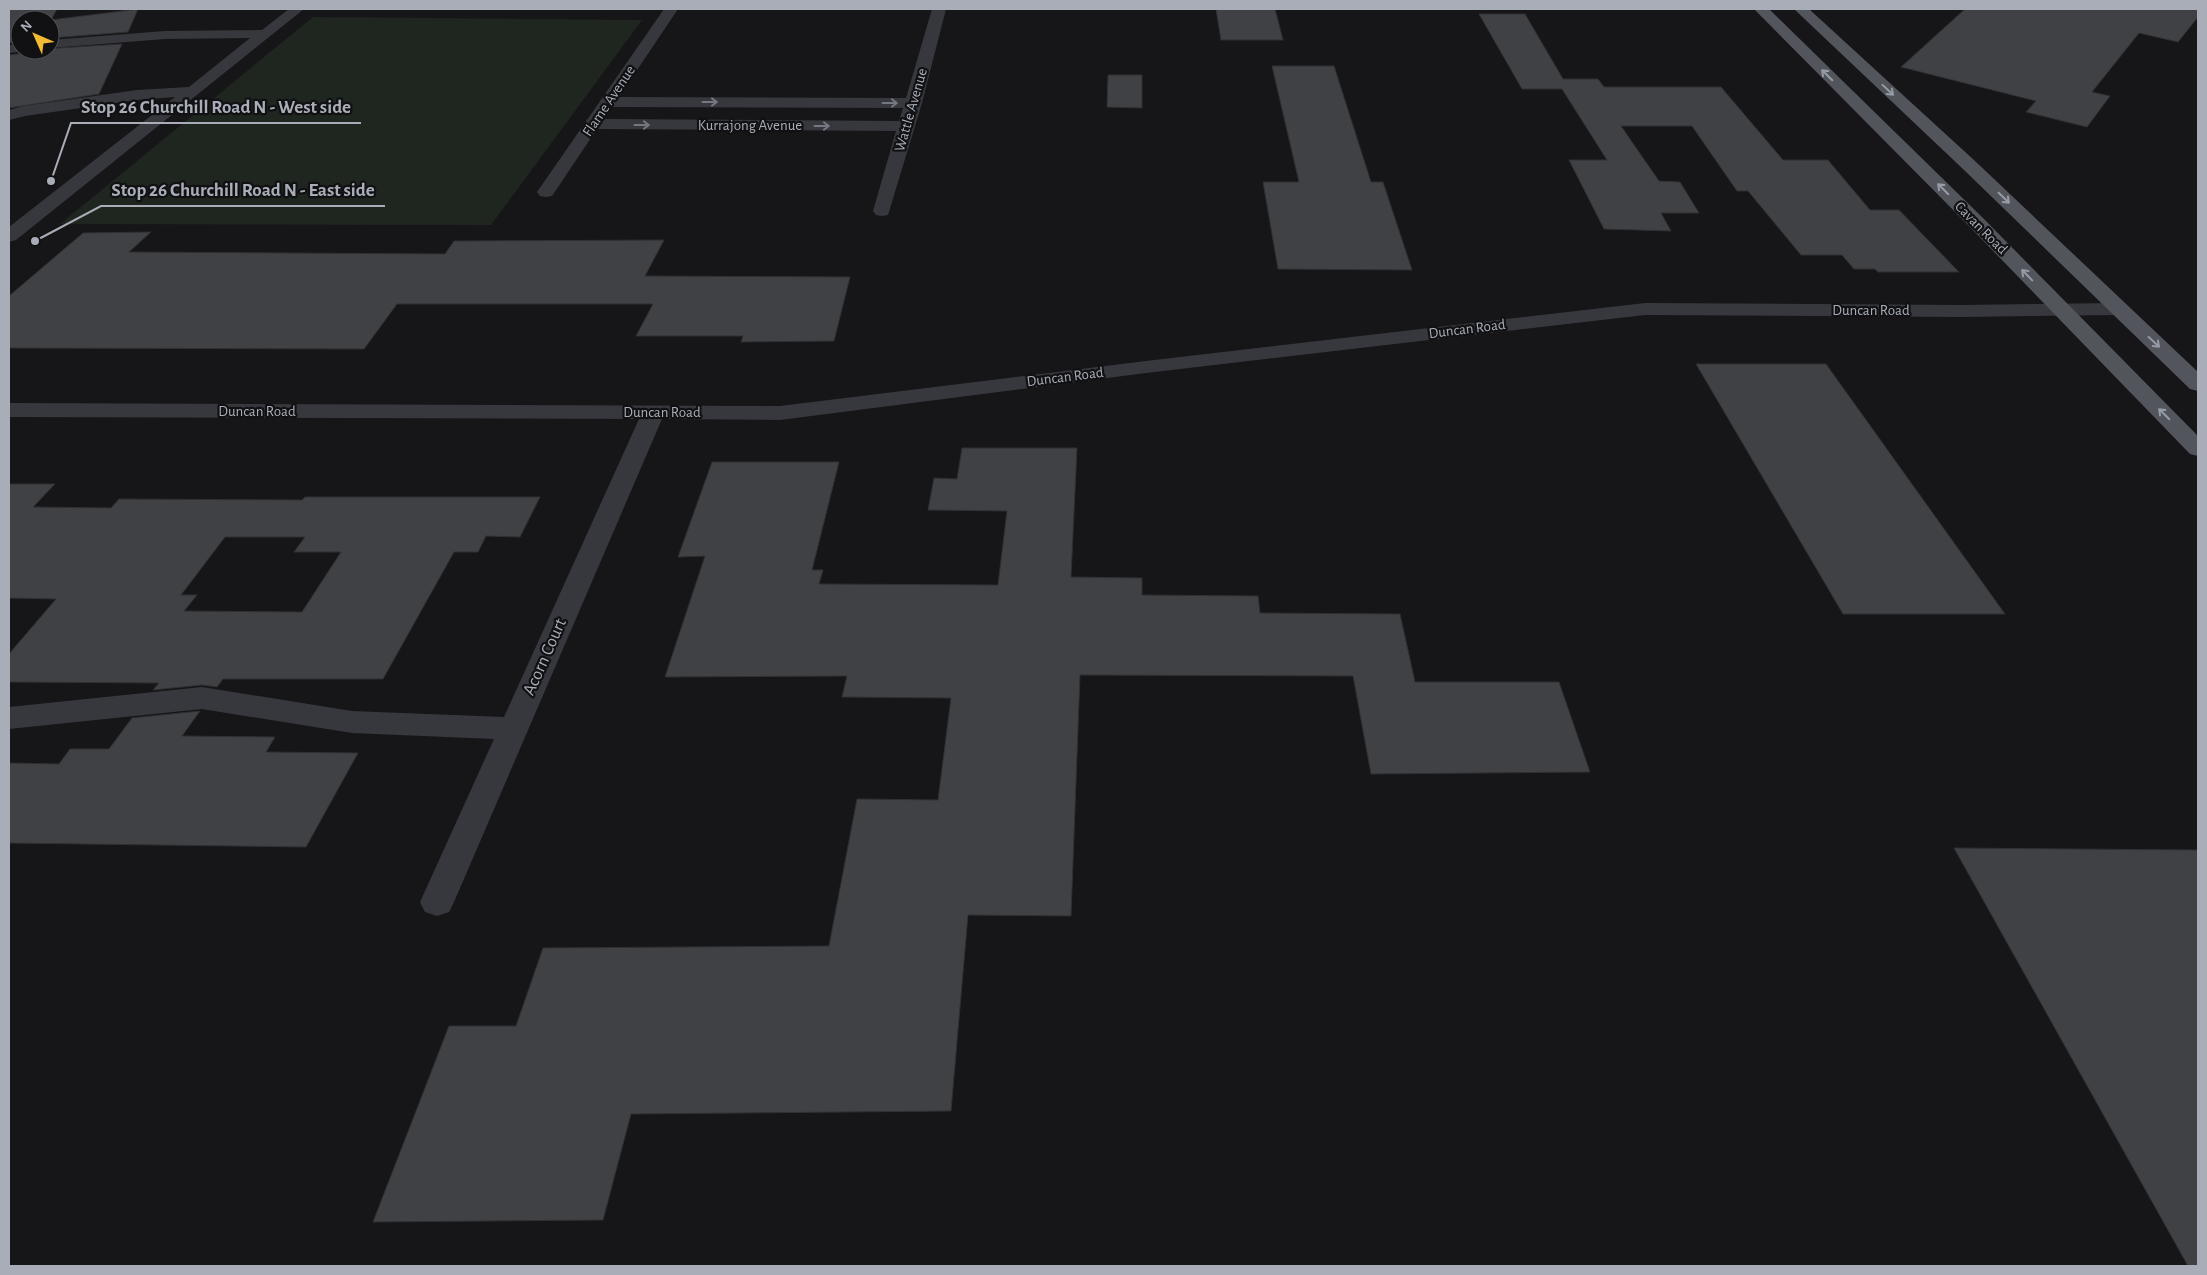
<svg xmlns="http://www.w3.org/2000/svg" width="2207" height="1275" font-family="'Alegreya Sans',sans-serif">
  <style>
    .green { fill: #1e261f }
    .building { fill: #404145; stroke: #303034; fill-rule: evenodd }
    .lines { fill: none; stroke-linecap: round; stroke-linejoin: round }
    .minor { fill: #37383d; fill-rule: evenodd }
    .major { fill: #53555c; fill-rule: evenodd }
    .oneway { stroke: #979ba6 }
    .oneway2 { stroke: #757881 }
    .labels { text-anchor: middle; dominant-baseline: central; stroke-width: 4.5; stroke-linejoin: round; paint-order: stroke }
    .far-street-label { font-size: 15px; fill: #a8adb8; stroke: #111113 }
    .street-label { font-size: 18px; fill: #a8adb8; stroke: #111113 }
    .leader { fill: none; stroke: #a8adb8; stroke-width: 2 }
    .callout-dot { fill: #a8adb8; stroke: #111113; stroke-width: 2 }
    .callout-label { font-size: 19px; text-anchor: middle; font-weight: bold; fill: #a8adb8; stroke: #111113; stroke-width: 4.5; stroke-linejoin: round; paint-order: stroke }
  </style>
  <rect width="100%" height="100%" fill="#161618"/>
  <path class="green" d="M313 17 642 20 491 225 60 224Z"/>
  <g class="building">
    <path d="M9 9H57L51 20 138 9 128 32 50 38V20H20V42L9 43Z"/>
    <path d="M1216 9H1275L1283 40H1221Z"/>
    <path d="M1965 9H2198V17L2178 42 2139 33 2092 92 2110 96 2087 127 2026 112 2036 101 1901 67Z"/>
    <path d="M1479 14H1525L1563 79H1598L1604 87H1721L1783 160H1828L1870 210H1899L1959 272H1878L1875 269H1854L1842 255H1801L1748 191H1737L1692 126H1621L1659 181 1680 182 1699 213H1661L1671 231 1604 229 1569 160H1607L1562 89H1522Z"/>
    <path d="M122 44 99 94 9 108V55L25 53 27 50Z"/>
    <path d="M1272 66H1334L1371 182H1383L1412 270 1278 269 1263 182H1299Z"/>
    <path d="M1108 75H1142V108L1107 107Z"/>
    <path d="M151 232 129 252 445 254 454 241 664 240 645 276 850 277 834 341 741 342 743 336H636L653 304H397L364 349 9 348V296L83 233Z"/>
    <path d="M1696 364H1826L2005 614H1843Z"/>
    <path d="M962 448H1077L1071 577 1142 578V595L1258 596 1260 613 1400 614 1415 682H1559L1590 772 1371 774 1353 676 1080 675 1071 916 968 915 951 1111 631 1114 603 1220 373 1222 449 1026H516L543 948 829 946 857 799 938 800 951 698 842 697 847 676 665 677 705 556 678 557 712 462H839L812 570H823L819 584 998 585 1007 511 928 510 934 478 957 479Z"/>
    <path d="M9 484H55L33 507 111 508 119 499 302 500 305 497H540L520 537 486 536 478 552H454L383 679H223L217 687 202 685 153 690 159 683 9 682V654L56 599 9 598ZM225 537H305L294 552H341L302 612 184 611 197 595H181Z"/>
    <path d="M200 711 182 736 275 737 266 752 358 753 306 847 9 843V763L59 764 70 749H109L132 718Z"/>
    <path d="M1954 848 2198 850V1266H2188Z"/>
  </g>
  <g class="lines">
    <g class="minor">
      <path d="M289 9H304L16 240 9 242V227L175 97 137 100 25 116 9 120V110L24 106 137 90 189 87 250 38 165 39 50 48V40L165 31 262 30Z"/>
      <path d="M664 9H678L619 97 906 98 932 9H946L922 103 888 215 882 216 876 215 873 211 896 131 597 129 552 196 546 197 540 196 537 192ZM612 107 903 108 899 121 604 119Z"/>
      <path d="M20 44V50L25 51 9 53V45Z"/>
      <path d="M1645 303 1962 305 2119 303 2126 305 2129 309 2126 313 2119 315 1962 317 1645 315 1146 373 780 420 662 419 454 902 449 912 437 916 425 912 420 902 494 739 352 733 202 709 9 729V707L202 687 352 711 504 717 639 419 9 417V403L780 406 1146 361Z"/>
    </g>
    <g class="major">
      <path d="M1754 9H1769L1984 219 2198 436V456L2190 454 1970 227Z"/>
      <path d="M1794 9H1809L1975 161 2198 372V391L2190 389 1963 169Z"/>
    </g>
  </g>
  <defs><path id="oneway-shaft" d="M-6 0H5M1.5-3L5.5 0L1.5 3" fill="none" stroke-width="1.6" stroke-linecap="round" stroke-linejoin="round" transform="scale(1.25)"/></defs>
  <g class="oneway">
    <use href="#oneway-shaft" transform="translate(1827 75) rotate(-135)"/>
    <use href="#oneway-shaft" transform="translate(1888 90) rotate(43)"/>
    <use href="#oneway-shaft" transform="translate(1943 189) rotate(-135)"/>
    <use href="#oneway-shaft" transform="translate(2004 198) rotate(44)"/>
    <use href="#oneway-shaft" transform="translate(2027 275) rotate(-134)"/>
    <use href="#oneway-shaft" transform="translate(2154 342) rotate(43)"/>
    <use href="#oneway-shaft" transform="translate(2164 414) rotate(-135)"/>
  </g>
  <g class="oneway2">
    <use href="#oneway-shaft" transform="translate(710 102)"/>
    <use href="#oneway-shaft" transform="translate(890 103)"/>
    <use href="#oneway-shaft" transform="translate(642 125)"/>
    <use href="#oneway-shaft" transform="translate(822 126)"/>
  </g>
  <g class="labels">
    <g class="far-street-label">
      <text transform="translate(609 101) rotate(-56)">Flame Avenue</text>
      <text transform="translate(911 110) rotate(-74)">Wattle Avenue</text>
      <text x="750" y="125">Kurrajong Avenue</text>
      <text transform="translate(1981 228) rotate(45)">Cavan Road</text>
      <text x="1871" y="310">Duncan Road</text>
      <text transform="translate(1467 329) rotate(-7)">Duncan Road</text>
      <text transform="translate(1065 377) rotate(-7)">Duncan Road</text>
      <text x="257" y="411">Duncan Road</text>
      <text x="662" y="412">Duncan Road</text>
    </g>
    <g class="street-label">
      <text transform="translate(545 657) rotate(-66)">Acorn Court</text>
    </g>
  </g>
  <path class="leader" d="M51 181L71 123H361M35 241L101 206H385"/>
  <g class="callout-dot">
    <circle cx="51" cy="181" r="5"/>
    <circle cx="35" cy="241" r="5"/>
  </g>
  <g class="callout-label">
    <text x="216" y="113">Stop 26 Churchill Road N - West side</text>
    <text x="243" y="196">Stop 26 Churchill Road N - East side</text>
  </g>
  <rect width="2207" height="1275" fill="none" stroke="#a8adb8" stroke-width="20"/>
  <g transform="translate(35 35) rotate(315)"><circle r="24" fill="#111113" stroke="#4d4f55"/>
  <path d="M0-4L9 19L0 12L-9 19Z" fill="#f3ba33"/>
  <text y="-8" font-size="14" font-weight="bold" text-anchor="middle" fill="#a8adb8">N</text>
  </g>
</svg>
